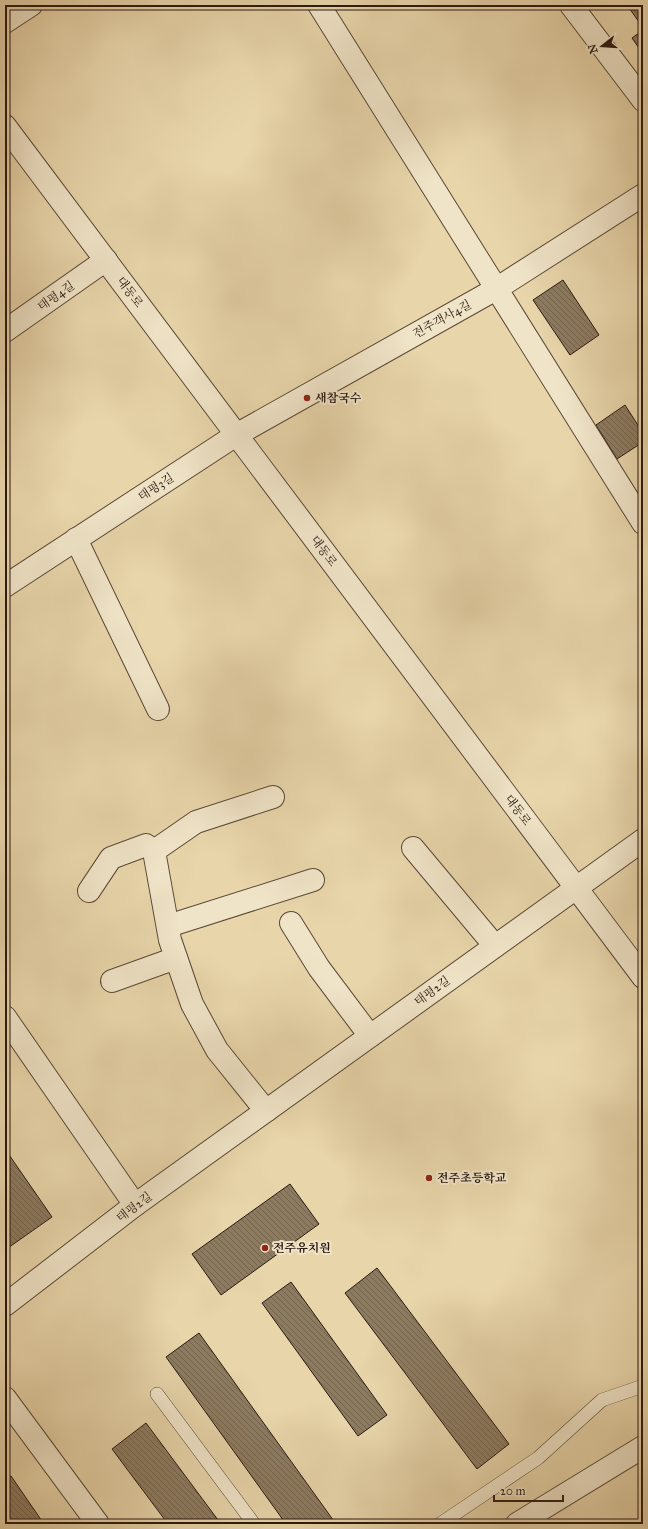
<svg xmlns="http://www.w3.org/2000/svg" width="648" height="1529" font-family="'IM FELL Great Primer','Noto Serif KR',serif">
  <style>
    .building { fill: url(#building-back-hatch); stroke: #2b1910 }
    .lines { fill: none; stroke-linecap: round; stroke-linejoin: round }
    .service-casing { stroke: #5a4836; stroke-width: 14 }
    .minor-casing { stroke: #5a4836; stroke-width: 24 }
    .tertiary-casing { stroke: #5a4836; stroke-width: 24 }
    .service { stroke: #f0e4c8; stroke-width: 13 }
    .minor { stroke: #f0e4c8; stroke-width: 22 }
    .tertiary { stroke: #f0e4c8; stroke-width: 22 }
    .poi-dot { fill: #8f2418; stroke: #f0e4c8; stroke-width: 1.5 }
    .labels { text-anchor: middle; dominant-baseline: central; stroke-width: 4; stroke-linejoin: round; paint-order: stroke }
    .street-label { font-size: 12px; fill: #2b1910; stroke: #f0e4c8 }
    .poi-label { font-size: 12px; font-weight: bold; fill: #2b1910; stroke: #f0e4c8; text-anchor: start }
  </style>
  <defs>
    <pattern id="building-back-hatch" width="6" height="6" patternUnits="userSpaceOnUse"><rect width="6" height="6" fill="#8d7b60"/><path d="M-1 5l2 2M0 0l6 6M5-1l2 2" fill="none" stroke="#73644e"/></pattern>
  </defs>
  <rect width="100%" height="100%" fill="#e8d5aa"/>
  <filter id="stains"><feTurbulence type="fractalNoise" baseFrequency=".005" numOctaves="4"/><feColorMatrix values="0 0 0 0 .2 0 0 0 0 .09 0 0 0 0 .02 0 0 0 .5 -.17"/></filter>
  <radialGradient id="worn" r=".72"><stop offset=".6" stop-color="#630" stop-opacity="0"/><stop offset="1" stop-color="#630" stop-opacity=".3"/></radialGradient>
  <g class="building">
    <path d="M627 5H643V19L639 22Z"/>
    <path d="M643 30V54L632 38Z"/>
    <path d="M563 280 599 335 570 355 533 300Z"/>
    <path d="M625 405 643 433V442L617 459 596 425Z"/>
    <path d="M5 1149 52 1217 5 1250Z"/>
    <path d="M290 1184 319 1224 221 1295 192 1254Z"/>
    <path d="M377 1268 509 1444 477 1469 345 1293Z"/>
    <path d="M291 1282 387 1415 358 1436 262 1303Z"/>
    <path d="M199 1333 336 1524H286L166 1357Z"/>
    <path d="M146 1423 221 1524H168L112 1449Z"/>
    <path d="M11 1476 44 1524H5V1480Z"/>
  </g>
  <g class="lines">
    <g class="service-casing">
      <g id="service">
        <path d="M157 1394 254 1524"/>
        <path d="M440 1524 538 1458 602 1400 643 1386"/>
      </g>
    </g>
    <g class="minor-casing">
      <g id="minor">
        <path d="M319 5 643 523"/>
        <path d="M571 5 643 100"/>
        <path d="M5 22 31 5"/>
        <path d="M5 331 106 260"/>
        <path d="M76 539 158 709"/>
        <path d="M5 586 236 435 496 289 643 195"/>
        <path d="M413 848 495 946"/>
        <path d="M89 891 111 858 146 845 154 851"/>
        <path d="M291 923 319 968 370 1036"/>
        <path d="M168 926 313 880"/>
        <path d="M112 981 176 958"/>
        <path d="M5 1017 135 1205"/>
        <path d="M266 1111 217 1050 192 1004 170 940 154 851 196 822 273 797"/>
        <path d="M5 1305 135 1205 643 840"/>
        <path d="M5 1398 98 1524"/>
        <path d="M517 1524 643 1447"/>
      </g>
    </g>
    <g class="tertiary-casing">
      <path id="tertiary" d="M5 126 643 977"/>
    </g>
    <use href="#service" class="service"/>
    <use href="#minor" class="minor"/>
    <use href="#tertiary" class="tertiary"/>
  </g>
  <g class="poi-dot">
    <circle cx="307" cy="398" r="4"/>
    <circle cx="429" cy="1178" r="4"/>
    <circle cx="265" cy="1248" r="4"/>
  </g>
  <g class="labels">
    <g class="street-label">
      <text transform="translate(130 292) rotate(53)">대동로</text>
      <text transform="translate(56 296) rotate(-35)">태평4길</text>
      <text transform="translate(442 319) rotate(-29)">전주객사4길</text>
      <text transform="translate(156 487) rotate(-33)">태평3길</text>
      <text transform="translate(324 551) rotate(53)">대동로</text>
      <text transform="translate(518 810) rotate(53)">대동로</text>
      <text transform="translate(432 991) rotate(-36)">태평2길</text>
      <text transform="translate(134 1207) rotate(-37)">태평2길</text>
    </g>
    <g class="poi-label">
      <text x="315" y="398">새참국수</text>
      <text x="437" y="1178">전주초등학교</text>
      <text x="273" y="1248">전주유치원</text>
    </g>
  </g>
  <rect width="648" height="1529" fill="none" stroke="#e8d5aa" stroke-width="20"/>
  <rect x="6" y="6" width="636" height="1517" fill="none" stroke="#2b1910" stroke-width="2"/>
  <rect x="10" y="10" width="628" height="1509" fill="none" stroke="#2b1910"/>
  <g transform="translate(602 46) rotate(253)" stroke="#f0e4c8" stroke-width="3" paint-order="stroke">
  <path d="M0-3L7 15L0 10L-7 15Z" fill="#2b1910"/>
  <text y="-6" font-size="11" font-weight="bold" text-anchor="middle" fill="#2b1910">N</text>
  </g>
  <path d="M494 1495v6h69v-6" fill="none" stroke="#2b1910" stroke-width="2"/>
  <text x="500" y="1495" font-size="12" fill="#2b1910" stroke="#f0e4c8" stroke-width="3" paint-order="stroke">20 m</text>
  <rect width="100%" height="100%" filter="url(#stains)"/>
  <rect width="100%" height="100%" fill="url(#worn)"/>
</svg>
